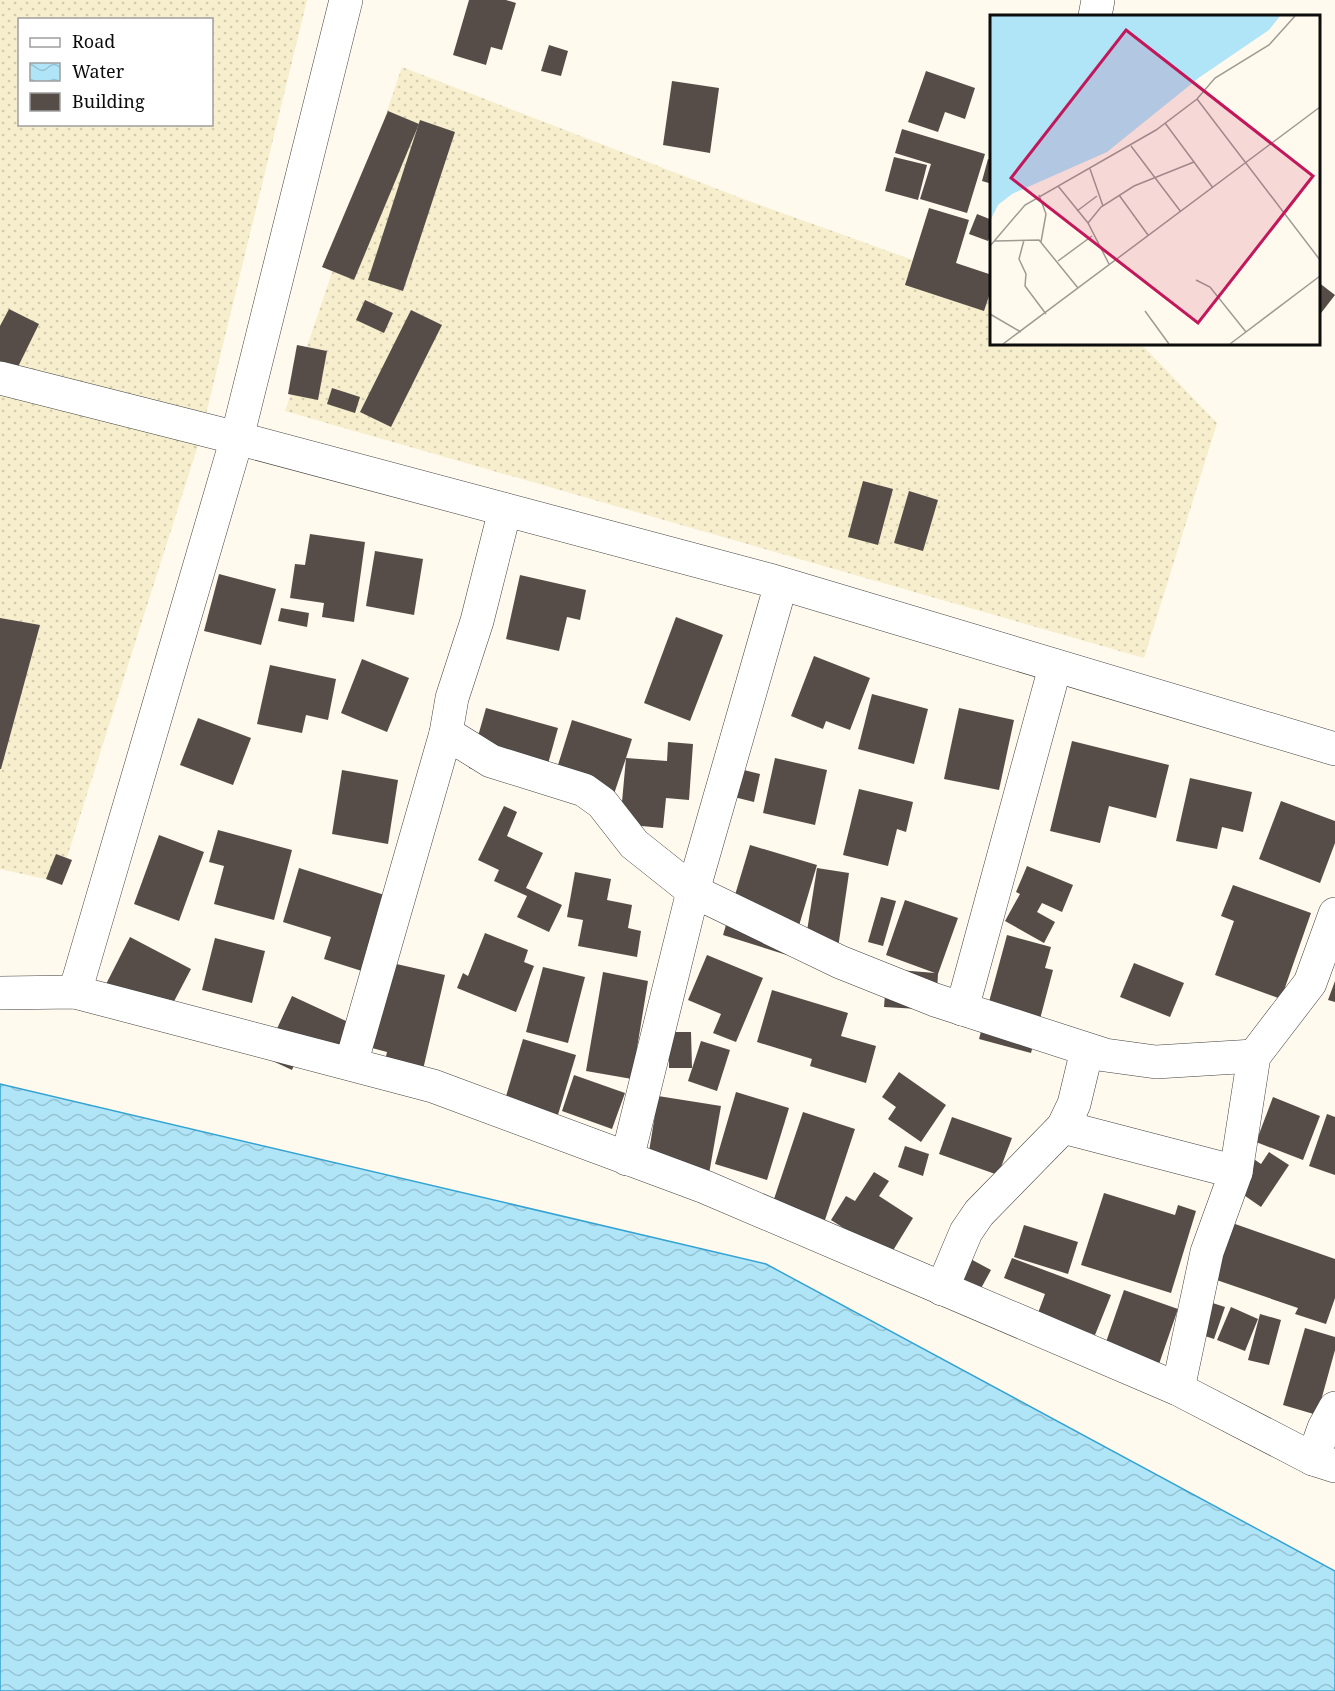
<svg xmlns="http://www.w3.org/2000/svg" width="1335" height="1691" font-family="'Noto Serif',serif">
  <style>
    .farmland { fill: url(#farmland-dots); fill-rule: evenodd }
    .water { fill: url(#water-waves); stroke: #35a3d1; stroke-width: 1.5 }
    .building { fill: #564d49 }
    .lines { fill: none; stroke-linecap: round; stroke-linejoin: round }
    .street-casing { stroke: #404040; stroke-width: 34 }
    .street { stroke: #fff; stroke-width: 33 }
    .inset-road { fill: none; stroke: #9e9b93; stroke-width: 1.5 }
    .view { fill: #c2185b; fill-opacity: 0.15; stroke: #c2185b; stroke-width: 3 }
    .inset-edge { fill: none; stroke: #0d0d0d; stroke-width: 3 }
  </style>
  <defs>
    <pattern id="farmland-dots" width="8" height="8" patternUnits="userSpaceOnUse" patternTransform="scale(1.5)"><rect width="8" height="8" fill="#f6eecc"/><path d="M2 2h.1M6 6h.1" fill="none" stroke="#d2cbae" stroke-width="1.8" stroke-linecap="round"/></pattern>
    <pattern id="water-waves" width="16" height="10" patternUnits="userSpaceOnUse" patternTransform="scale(1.5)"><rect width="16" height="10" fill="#b0e5f8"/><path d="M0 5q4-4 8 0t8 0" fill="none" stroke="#96c3d3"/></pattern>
  </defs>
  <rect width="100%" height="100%" fill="#fffaed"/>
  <g class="farmland">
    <path d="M0 0H307L206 414 0 361ZM20 20H212V124H20Z"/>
    <path d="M402 67 746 200 991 288 992 344H1141L1217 423 1144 658 285 411Z"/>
    <path d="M0 379 200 439 59 882 0 869Z"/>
  </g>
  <path class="water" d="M0 1084 766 1264 1335 1571V1691H0Z"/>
  <g class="building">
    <path d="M469 0H506L516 3 502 50 491 47 486 65 453 55Z"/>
    <path d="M549 45 568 51 561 76 541 71Z"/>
    <path d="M926 71 975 88 965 119 945 112 938 132 908 122Z"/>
    <path d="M672 81 719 88 710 153 663 145Z"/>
    <path d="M388 111 419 124 354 280 322 267Z"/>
    <path d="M420 120 455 132 403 291 368 280Z"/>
    <path d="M902 129 985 154 967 213 920 199 931 164 895 153Z"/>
    <path d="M894 157 927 165 918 200 885 191Z"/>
    <path d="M988 159 992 160V184L982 181Z"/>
    <path d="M929 208 969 220 956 263 992 275V287L984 311 905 285Z"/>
    <path d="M977 214 992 220V233L988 241 969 234Z"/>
    <path d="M1318 282 1335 295 1318 317Z"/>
    <path d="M365 300 393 313 384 333 356 320Z"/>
    <path d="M9 309 39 324 14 375 0 368V326Z"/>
    <path d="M411 310 442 325 391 427 360 412Z"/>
    <path d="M297 345 327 351 318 400 288 394Z"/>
    <path d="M332 388 360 397 355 413 327 404Z"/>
    <path d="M863 481 893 489 878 545 848 537Z"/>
    <path d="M909 491 938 500 923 551 894 543Z"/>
    <path d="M310 534 365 542 354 622 322 617 324 603 290 598 295 564 305 565Z"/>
    <path d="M375 551 423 559 414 615 366 606Z"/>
    <path d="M219 574 276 589 261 645 204 631Z"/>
    <path d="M520 575 586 590 580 620 567 617 559 651 506 639Z"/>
    <path d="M281 608 309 613 307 627 278 621Z"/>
    <path d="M676 617 723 635 690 721 644 703Z"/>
    <path d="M0 618 40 625 1 769H0Z"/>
    <path d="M814 656 870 678 850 730 826 721 823 729 791 716Z"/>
    <path d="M362 659 409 678 387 732 341 713Z"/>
    <path d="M270 665 336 679 328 720 306 715 302 733 257 724Z"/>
    <path d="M872 694 928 709 914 764 858 749Z"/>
    <path d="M486 708 558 728 541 789 469 768Z"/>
    <path d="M959 708 1014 720 999 790 944 779Z"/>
    <path d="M198 718 251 738 233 785 180 765Z"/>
    <path d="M572 720 632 739 626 758 667 761 668 742 693 744 689 800 666 798 663 828 620 824 626 758 612 800 553 781Z"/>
    <path d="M1072 741 1169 765 1156 818 1109 806 1100 843 1050 831Z"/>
    <path d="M775 758 827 770 815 825 763 813Z"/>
    <path d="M740 769 760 774 754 802 734 797Z"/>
    <path d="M342 770 398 780 388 844 332 834Z"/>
    <path d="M1190 778 1252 792 1243 832 1222 827 1217 849 1176 841Z"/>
    <path d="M859 789 913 802 906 832 897 829 888 866 843 855Z"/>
    <path d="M1281 801 1335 821V843L1320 883 1259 859Z"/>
    <path d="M504 806 517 812 507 836 543 853 526 888 562 905 549 932 517 917 527 896 494 881 499 870 478 860Z"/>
    <path d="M218 830 292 850 274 920 214 904 224 866 209 862Z"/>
    <path d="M159 835 204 852 179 921 134 904Z"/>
    <path d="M750 845 817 865 790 956 723 935Z"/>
    <path d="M56 854 72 860 62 885 46 879Z"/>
    <path d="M1027 866 1073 885 1062 912 1042 903 1037 912 1055 922 1044 943 1005 921 1020 894 1016 892Z"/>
    <path d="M299 868 394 898 365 972 324 959 331 937 283 922Z"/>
    <path d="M817 868 849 873 837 955 804 950Z"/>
    <path d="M575 872 611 879 607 900 632 905 628 928 641 931 637 957 578 946 583 920 567 917Z"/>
    <path d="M1233 885 1311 913 1281 999 1215 975 1234 921 1221 916Z"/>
    <path d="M881 897 896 901 883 946 868 942Z"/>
    <path d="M905 900 958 918 938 974 936 1010 884 1007 887 969 935 973 886 955Z"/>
    <path d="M485 933 528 950 524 962 534 966 516 1012 457 988 463 973 468 976Z"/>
    <path d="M1007 935 1051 947 1045 968 1053 970 1031 1053 979 1039Z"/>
    <path d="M130 937 191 969 160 1028 100 996Z"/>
    <path d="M215 938 265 951 252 1003 202 990Z"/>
    <path d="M707 955 763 978 736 1042 713 1033 721 1014 688 1000Z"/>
    <path d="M392 963 445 975 422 1074 384 1065 387 1052 372 1048Z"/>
    <path d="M1134 963 1184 983 1170 1017 1120 997Z"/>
    <path d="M543 967 585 977 568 1043 526 1032Z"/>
    <path d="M603 972 648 981 632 1079 586 1071Z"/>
    <path d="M1335 981V1002L1328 1000Z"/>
    <path d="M772 990 848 1013 841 1036 876 1046 866 1083 810 1066 812 1059 757 1042Z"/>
    <path d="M292 996 359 1027 343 1061 303 1043 292 1070 264 1057Z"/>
    <path d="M669 1032H691L692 1068H669Z"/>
    <path d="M523 1039 576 1055 557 1118 504 1103Z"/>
    <path d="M701 1041 730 1050 717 1091 688 1081Z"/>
    <path d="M899 1072 946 1105 921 1142 888 1119 896 1107 882 1097Z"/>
    <path d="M574 1075 625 1093 612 1129 562 1111Z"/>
    <path d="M736 1092 789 1108 767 1180 715 1164Z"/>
    <path d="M658 1096 721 1106 709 1174 647 1164Z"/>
    <path d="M1273 1097 1320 1116 1303 1160 1256 1142Z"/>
    <path d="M803 1112 855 1129 822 1229 770 1211Z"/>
    <path d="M1327 1114 1335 1117V1175L1309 1166Z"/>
    <path d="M952 1117 1012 1138 998 1175 939 1154Z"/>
    <path d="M905 1146 929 1154 923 1176 898 1167Z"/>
    <path d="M1269 1152 1289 1165 1261 1207 1228 1184 1248 1155 1261 1164Z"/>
    <path d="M874 1172 889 1181 879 1196 913 1218 889 1257 831 1220 846 1196 855 1201Z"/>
    <path d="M1104 1193 1175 1215 1178 1205 1196 1211 1171 1293 1081 1265Z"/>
    <path d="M1221 1219 1335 1259V1298L1326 1324 1295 1314 1298 1308 1202 1275Z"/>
    <path d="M1024 1225 1078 1242 1068 1274 1014 1257Z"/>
    <path d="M965 1256 991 1270 979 1292 953 1278Z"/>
    <path d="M1012 1258 1111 1295 1095 1335 1038 1313 1045 1294 1004 1278Z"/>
    <path d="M1124 1290 1178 1309 1159 1364 1105 1345Z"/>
    <path d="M1197 1298 1225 1307 1214 1339 1187 1330Z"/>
    <path d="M1231 1307 1258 1319 1245 1351 1217 1340Z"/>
    <path d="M1260 1314 1281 1320 1269 1365 1248 1360Z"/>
    <path d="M1305 1328 1335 1337V1350L1317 1415 1283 1405Z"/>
  </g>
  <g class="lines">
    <g class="street-casing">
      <g id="street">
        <path d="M1095 16 1098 0"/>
        <path d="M0 378 237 438 773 581 1335 749"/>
        <path d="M505 510 477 621 452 698 446 733 491 761 584 790 602 803 634 844 693 891 840 962 935 1000 1105 1055 1156 1062 1254 1056"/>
        <path d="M75 992 237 438 346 0"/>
        <path d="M0 993 75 992 433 1086 705 1187 1178 1389 1313 1459 1335 1466"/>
        <path d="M962 1009 1055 667"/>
        <path d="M351 1064 446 733"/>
        <path d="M1063 1127 1236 1172"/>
        <path d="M627 1159 693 891 781 584"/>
        <path d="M942 1289 966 1232 979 1213 1063 1127 1074 1104 1087 1050"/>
        <path d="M1178 1389 1207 1252 1236 1172 1254 1056 1310 983 1335 914"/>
        <path d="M1313 1459 1324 1428 1335 1408"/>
      </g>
    </g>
    <use href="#street" class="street"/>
  </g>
  <g transform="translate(990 15)">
    <rect width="330" height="330" fill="#fffaed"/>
    <path d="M0 1H290L279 15 210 62 117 137 22 179 8 190 0 206Z" fill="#b0e5f8"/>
    <path class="inset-road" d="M207 84 330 245M175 108 204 147M141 131 191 197M100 154 113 191M68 171 98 208 119 249M49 180 56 199 51 227M129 180 158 220M87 196 107 181M98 208 111 192 144 171 204 147 223 173M34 225 29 244 36 259 35 271 56 299M5 226 49 225 88 273M0 231 35 190 166 115 207 84 225 63 279 30 305 1M68 246 102 221M206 265 220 272 256 317M155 296 179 329M0 299 31 317M13 329 330 92M240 329 330 261"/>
    <path class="view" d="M136 15 323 161 208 308 21 163Z"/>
    <rect width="330" height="330" class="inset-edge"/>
  </g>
  <rect x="18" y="18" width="195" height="108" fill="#ffffff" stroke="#9e9e9e" stroke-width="1.5"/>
  <rect x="30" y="38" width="30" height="9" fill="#ffffff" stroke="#9e9e9e" stroke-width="1.5"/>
  <text x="72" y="48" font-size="18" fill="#0d0d0d">Road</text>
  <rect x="30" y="63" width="30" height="18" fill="url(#water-waves)" stroke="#9e9e9e" stroke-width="1.5"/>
  <text x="72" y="78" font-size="18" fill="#0d0d0d">Water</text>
  <rect x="30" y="93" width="30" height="18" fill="#564d49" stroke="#9e9e9e" stroke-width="1.5"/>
  <text x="72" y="108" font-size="18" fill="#0d0d0d">Building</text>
</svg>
